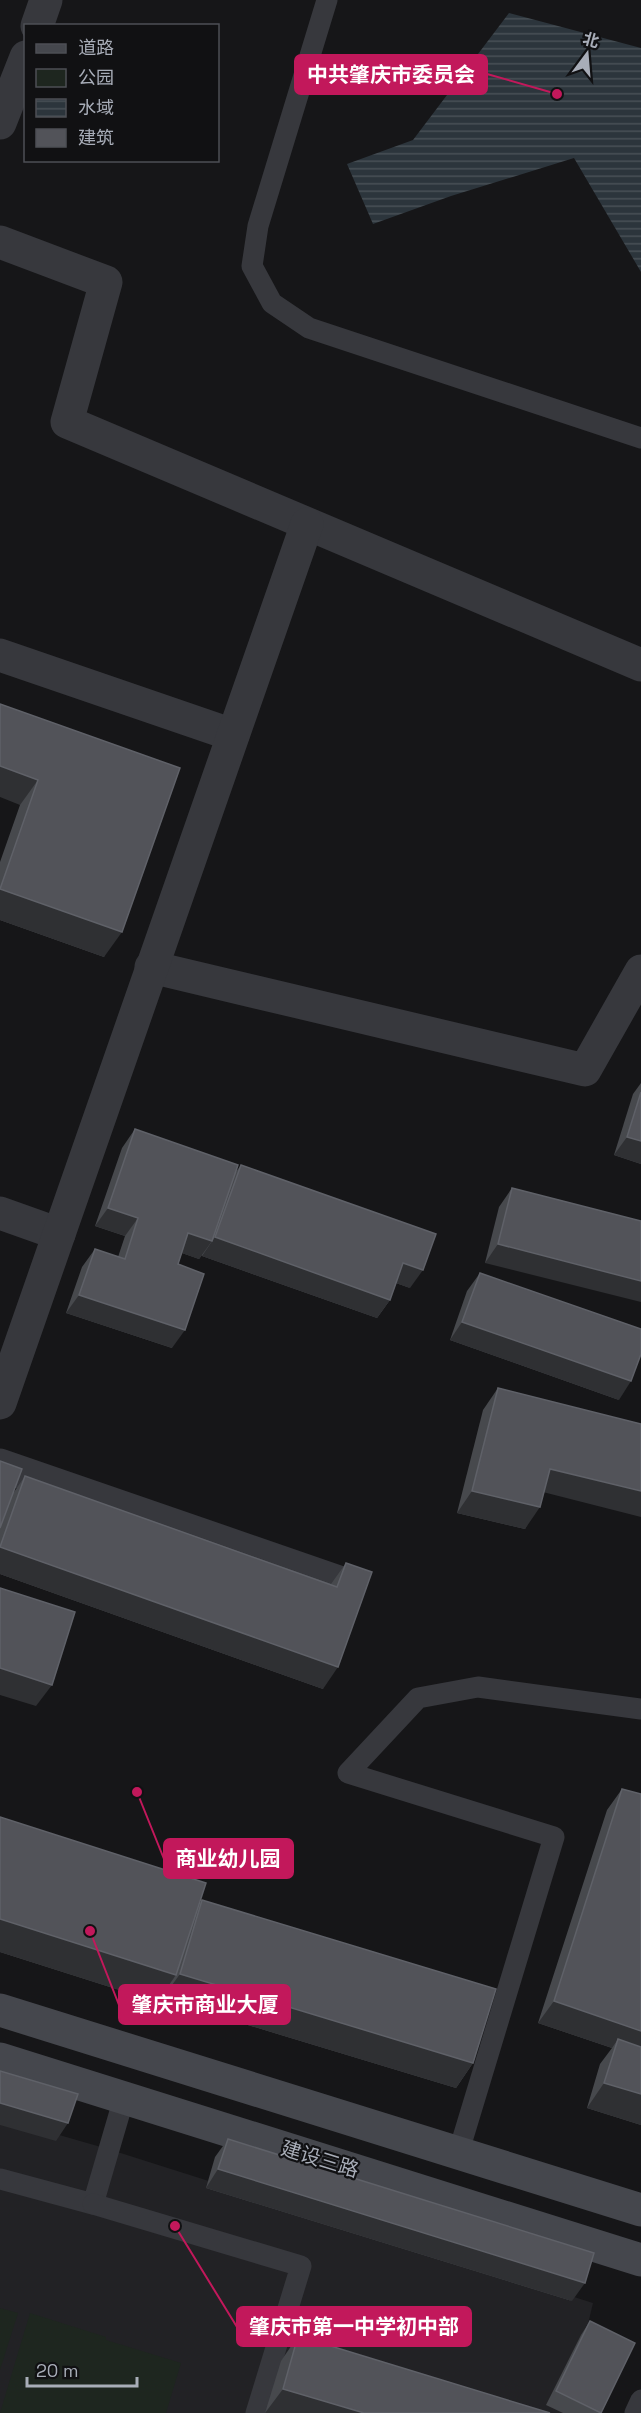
<svg xmlns="http://www.w3.org/2000/svg" width="641" height="2413" font-family="'Space Grotesk','Noto Sans SC',sans-serif">
  <style>
    .built { fill: #222225 }
    .green { fill: #1e261f }
    .water { fill: url(#water-rules) }
    .lines { fill: none; stroke-linecap: round; stroke-linejoin: round }
    .service { stroke: #37383d; stroke-width: 21 }
    .minor { stroke: #37383d; stroke-width: 33 }
    .secondary { stroke: #45474d; stroke-width: 33 }
    .wall { fill: #47494d }
    .shaded-wall { fill: #2f3033 }
    .building { fill: #525359; stroke: #5f6168; stroke-width: 1.5 }
    .labels { text-anchor: middle; dominant-baseline: central; stroke-width: 4.5; stroke-linejoin: round; paint-order: stroke }
    .street-label { font-size: 20px; fill: #a8adb8; stroke: #111113 }
    .leader { fill: none; stroke: #c2185b; stroke-width: 2 }
    .callout-dot { fill: #c2185b; stroke: #111113; stroke-width: 2 }
    .callout { fill: #c2185b; stroke: #c2185b; stroke-width: 2 }
    .callout-label { font-size: 21px; text-anchor: middle; font-weight: bold; fill: #fff }
  </style>
  <defs>
    <pattern id="water-rules" width="6" height="5" patternUnits="userSpaceOnUse" patternTransform="scale(1.5)"><rect width="6" height="5" fill="#2c353c"/><path d="M0 2.5h6" fill="none" stroke="#485056"/></pattern>
  </defs>
  <rect width="100%" height="100%" fill="#161618"/>
  <path class="built" d="M0 2118 108 2149 593 2303 567 2413H0Z"/>
  <g class="green">
    <path d="M0 2308 18 2313 0 2370Z"/>
    <path d="M30 2313 106 2337V2340L181 2363 166 2413H0Z"/>
  </g>
  <path class="water" d="M509 13 641 48V272L574 158 451 196 373 224 347 164 413 140Z"/>
  <g class="lines">
    <g class="service">
      <path d="M327 0 258 226 252 266 272 303 309 328 641 438"/>
      <path d="M458 2154 554 1837 348 1773 418 1698 478 1687 641 1709"/>
      <path d="M0 2179 93 2204 124 2098"/>
      <path d="M93 2204 301 2266 256 2413"/>
      <path d="M635 2413 641 2400"/>
    </g>
    <g class="minor">
      <path d="M37 26 46 0"/>
      <path d="M0 123 26 57"/>
      <path d="M0 242 106 282 67 422 641 665"/>
      <path d="M0 655 233 735"/>
      <path d="M151 967 585 1070 641 971"/>
      <path d="M0 1213 59 1234"/>
      <path d="M0 1403 307 524"/>
      <path d="M0 1465 339 1582"/>
    </g>
    <g class="secondary">
      <path d="M0 2010 641 2210"/>
      <path d="M0 2059 641 2260"/>
    </g>
  </g>
  <g class="wall">
    <path d="M0 704 180 768 104 957 0 920V862L20 805Z"/>
    <path d="M641 1083V1164L614 1155 633 1094Z"/>
    <path d="M135 1129 235 1173 241 1165 410 1288 396 1283 390 1300 377 1318 202 1256V1255L199 1259 182 1253 178 1264 172 1348 66 1313 82 1267 95 1249 118 1257 125 1236 95 1226 122 1148Z"/>
    <path d="M512 1188 641 1221 485 1263 499 1207Z"/>
    <path d="M480 1273 619 1400 450 1340 467 1291Z"/>
    <path d="M498 1388 544 1492 525 1529 457 1513 483 1410Z"/>
    <path d="M0 1461 14 1492 25 1476 331 1584 346 1563 323 1689 0 1574Z"/>
    <path d="M622 1789 641 1794V2125L587 2108 600 2064 612 2048 538 2023 607 1810Z"/>
    <path d="M0 1817 199 1904 202 1900 473 2063 456 2088 162 1999 165 1991 157 2002 0 1952Z"/>
    <path d="M228 2139 572 2301 206 2188 215 2157Z"/>
    <path d="M590 2321 601 2413H563L546 2405 581 2335Z"/>
    <path d="M298 2336 550 2413H265L281 2361Z"/>
  </g>
  <g class="shaded-wall">
    <path d="M0 766 38 780 20 805 0 797Z"/>
    <path d="M0 889 122 932 104 957 0 920Z"/>
    <path d="M627 1137 641 1141V1164L614 1155Z"/>
    <path d="M108 1208 138 1218 125 1236 95 1226Z"/>
    <path d="M188 1233 212 1241 199 1259 176 1251Z"/>
    <path d="M215 1237 390 1300 377 1318 202 1256Z"/>
    <path d="M498 1244 641 1281V1302L485 1263Z"/>
    <path d="M403 1263 423 1270 410 1288 390 1281Z"/>
    <path d="M79 1295 185 1330 172 1348 66 1313Z"/>
    <path d="M462 1322 631 1381 619 1400 450 1340Z"/>
    <path d="M550 1469 641 1491V1517L535 1490Z"/>
    <path d="M472 1491 540 1507 525 1529 457 1513Z"/>
    <path d="M0 1547 338 1667 323 1689 0 1574Z"/>
    <path d="M0 1668 52 1685 36 1706 0 1695Z"/>
    <path d="M0 1919 176 1975 157 2002 0 1952Z"/>
    <path d="M180 1974 473 2063 456 2088 162 1999Z"/>
    <path d="M554 2001 641 2031V2058L618 2039 612 2048 538 2023Z"/>
    <path d="M604 2083 641 2094V2125L587 2108Z"/>
    <path d="M0 2103 68 2123 56 2141 0 2125Z"/>
    <path d="M218 2169 585 2283 572 2301 206 2188Z"/>
    <path d="M283 2389 364 2413H265Z"/>
  </g>
  <g class="building">
    <path d="M0 704 180 768 122 932 0 889 38 780 0 766Z"/>
    <path d="M641 1092V1141L627 1137Z"/>
    <path d="M135 1129 238 1165 212 1241 188 1233 178 1264 204 1274 185 1330 79 1295 95 1249 125 1259 138 1218 108 1208Z"/>
    <path d="M241 1165 436 1234 423 1270 403 1263 390 1300 215 1237Z"/>
    <path d="M512 1188 641 1221V1281L498 1244Z"/>
    <path d="M480 1273 641 1329V1354L631 1381 462 1322Z"/>
    <path d="M498 1388 641 1424V1491L550 1469 540 1507 472 1491Z"/>
    <path d="M0 1461 22 1469 0 1528Z"/>
    <path d="M25 1476 337 1587 346 1563 372 1572 338 1667 0 1547Z"/>
    <path d="M0 1588 75 1612 52 1685 0 1668Z"/>
    <path d="M622 1789 641 1794V2031L554 2001Z"/>
    <path d="M0 1817 206 1883 176 1975 0 1919Z"/>
    <path d="M202 1900 496 1989 473 2063 180 1974Z"/>
    <path d="M618 2039 641 2047V2094L604 2083Z"/>
    <path d="M0 2071 78 2094 68 2123 0 2103Z"/>
    <path d="M228 2139 594 2253 585 2283 218 2169Z"/>
    <path d="M590 2321 635 2343 601 2413 556 2391Z"/>
    <path d="M298 2336 550 2413H364L283 2389Z"/>
  </g>
  <g class="labels">
    <g class="street-label">
      <text transform="translate(320 2159) rotate(17)">建设三路</text>
    </g>
  </g>
  <path class="leader" d="M557 94L487 74M137 1792L164 1859M90 1931L119 2005M175 2226L237 2327"/>
  <g class="callout-dot">
    <circle cx="557" cy="94" r="6"/>
    <circle cx="137" cy="1792" r="6"/>
    <circle cx="90" cy="1931" r="6"/>
    <circle cx="175" cy="2226" r="6"/>
  </g>
  <g class="callout">
    <rect x="295" y="55" width="192" height="39" rx="6"/>
    <rect x="164" y="1839" width="129" height="39" rx="6"/>
    <rect x="119" y="1985" width="171" height="39" rx="6"/>
    <rect x="237" y="2307" width="234" height="39" rx="6"/>
  </g>
  <g class="callout-label">
    <text x="391" y="82">中共肇庆市委员会</text>
    <text x="228" y="1866">商业幼儿园</text>
    <text x="205" y="2012">肇庆市商业大厦</text>
    <text x="354" y="2334">肇庆市第一中学初中部</text>
  </g>
  <rect x="24" y="24" width="195" height="138" fill="#111113" stroke="#4d4f55" stroke-width="1.5"/>
  <rect x="36" y="44" width="30" height="9" fill="#45474d" stroke="#4d4f55" stroke-width="1.5"/>
  <text x="78" y="54" font-size="18" fill="#a8adb8">道路</text>
  <rect x="36" y="69" width="30" height="18" fill="#1e261f" stroke="#4d4f55" stroke-width="1.5"/>
  <text x="78" y="84" font-size="18" fill="#a8adb8">公园</text>
  <rect x="36" y="99" width="30" height="18" fill="url(#water-rules)" stroke="#4d4f55" stroke-width="1.5"/>
  <text x="78" y="114" font-size="18" fill="#a8adb8">水域</text>
  <rect x="36" y="129" width="30" height="18" fill="#525359" stroke="#4d4f55" stroke-width="1.5"/>
  <text x="78" y="144" font-size="18" fill="#a8adb8">建筑</text>
  <g transform="translate(587 54) rotate(16)" stroke="#111113" stroke-width="4.5" paint-order="stroke">
  <path d="M0-4.5L10 22L0 15L-10 22Z" fill="#a8adb8"/>
  <text y="-9" font-size="16" font-weight="bold" text-anchor="middle" fill="#a8adb8">北</text>
  </g>
  <path d="M27 2377v9h110v-9" fill="none" stroke="#a8adb8" stroke-width="3"/>
  <text x="36" y="2377" font-size="18" fill="#a8adb8" stroke="#111113" stroke-width="4.5" paint-order="stroke">20 m</text>
</svg>
